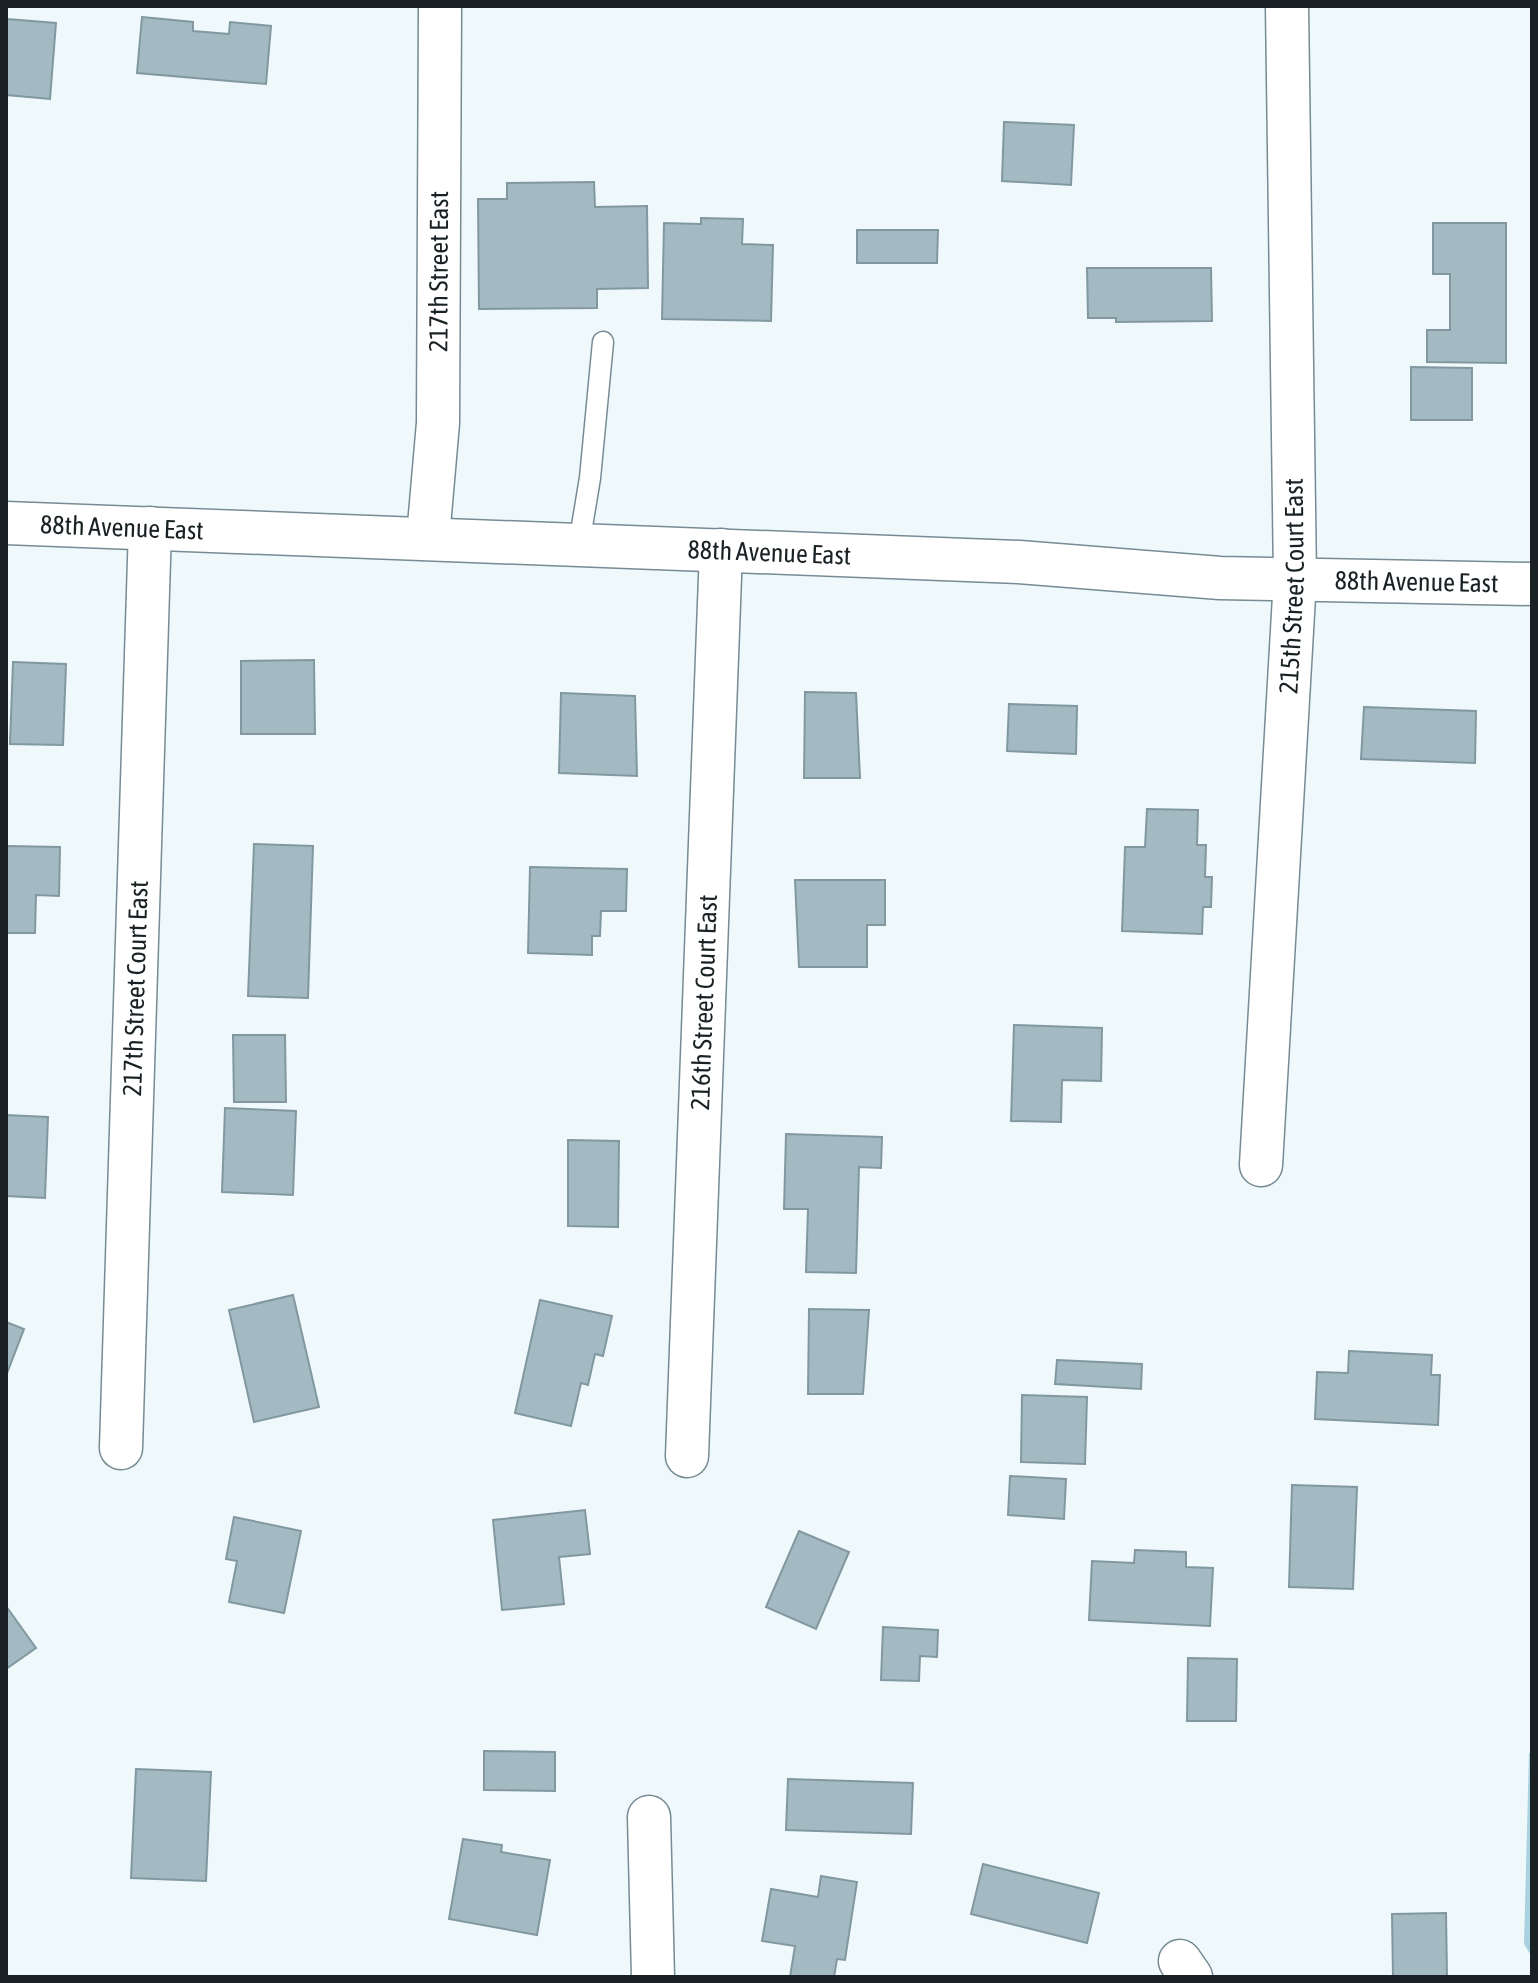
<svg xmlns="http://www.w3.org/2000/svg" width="1538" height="1983" font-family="'Asap Condensed',sans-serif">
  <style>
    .green { fill: #a9d1e0 }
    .building { fill: #a4bac3; stroke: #8298a0; stroke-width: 2 }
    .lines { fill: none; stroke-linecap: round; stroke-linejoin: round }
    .service-casing { stroke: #768b93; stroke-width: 23 }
    .minor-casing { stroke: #768b93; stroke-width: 45 }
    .service { stroke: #fff; stroke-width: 20 }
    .minor { stroke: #fff; stroke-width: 42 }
    .labels { text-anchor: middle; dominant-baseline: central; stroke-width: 8; stroke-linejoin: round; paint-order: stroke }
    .street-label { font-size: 26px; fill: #192124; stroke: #fff }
  </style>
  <rect width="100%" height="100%" fill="#eff9fc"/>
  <path class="green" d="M1529 1753H1532V1957L1524 1944Z"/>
  <g class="building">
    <path d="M6 6 7 19 56 23 50 99 6 95Z"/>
    <path d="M142 17 193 22V31L229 34 230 22 271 26 266 84 137 73Z"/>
    <path d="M1004 122 1074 125 1071 185 1002 181Z"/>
    <path d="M594 182 595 207 647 206 648 288 597 289V308L479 309 478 199H507V183Z"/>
    <path d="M701 218 743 219 742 244 773 245 771 321 662 319 664 223 701 224Z"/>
    <path d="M1433 223H1506V363L1427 362V330H1450V274H1433Z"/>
    <path d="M857 230H938L937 263H857Z"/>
    <path d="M1087 268H1211L1212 321 1116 322V318H1088Z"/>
    <path d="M1411 367 1472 368V420H1411Z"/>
    <path d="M314 660 315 734H241V661Z"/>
    <path d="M13 662 66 664 63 745 10 744Z"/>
    <path d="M805 692 856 693 860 778H804Z"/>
    <path d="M561 693 635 696 637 776 559 773Z"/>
    <path d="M1009 704 1077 706 1076 754 1007 751Z"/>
    <path d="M1364 707 1476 711 1475 763 1361 759Z"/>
    <path d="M1147 809 1198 810 1197 845H1206L1205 877H1212L1211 907H1203L1202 934 1122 931 1125 847H1145Z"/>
    <path d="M254 844 313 846 308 998 248 996Z"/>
    <path d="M6 846 60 847 59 896 36 895 35 933H6Z"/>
    <path d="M530 867 627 869 626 911H601L600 936H592V955L528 953Z"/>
    <path d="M795 880H885V925H867V967H799Z"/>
    <path d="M1014 1025 1102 1028 1101 1081 1062 1080 1061 1122 1011 1121Z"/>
    <path d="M233 1035H285L286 1102H234Z"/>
    <path d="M225 1108 296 1111 293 1195 222 1192Z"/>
    <path d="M6 1115 48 1117 45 1198 6 1196Z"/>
    <path d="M786 1134 882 1137 881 1168 859 1167 856 1273 806 1272 808 1209H784Z"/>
    <path d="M568 1140 619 1141 618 1227 568 1226Z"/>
    <path d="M293 1295 319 1407 254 1422 229 1310Z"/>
    <path d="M540 1300 612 1316 603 1356 595 1354 588 1385 581 1383 571 1426 515 1413Z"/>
    <path d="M809 1309 869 1310 863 1394H808Z"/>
    <path d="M6 1322 24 1329 6 1376Z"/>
    <path d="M1349 1351 1432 1355 1431 1375H1440L1438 1425 1315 1419 1317 1372 1348 1373Z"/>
    <path d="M1057 1360 1142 1364 1141 1389 1055 1384Z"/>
    <path d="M1022 1395 1087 1397 1085 1464 1021 1462Z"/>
    <path d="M1010 1476 1066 1479 1064 1519 1008 1515Z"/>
    <path d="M1292 1485 1357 1487 1353 1589 1289 1587Z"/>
    <path d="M585 1510 590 1554 559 1557 564 1604 502 1610 493 1520Z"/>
    <path d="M234 1517 301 1531 284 1613 229 1602 237 1561 226 1559Z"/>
    <path d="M799 1531 849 1552 816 1629 766 1607Z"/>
    <path d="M1135 1550 1186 1552V1567L1213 1568 1210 1626 1089 1620 1092 1561 1134 1563Z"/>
    <path d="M6 1606 36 1648 6 1669Z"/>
    <path d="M883 1627 938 1630 937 1657 920 1656 919 1681 881 1680Z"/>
    <path d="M1188 1658 1237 1659 1236 1721H1187Z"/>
    <path d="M484 1751 555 1752V1791L484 1790Z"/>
    <path d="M136 1769 211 1772 206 1881 131 1878Z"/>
    <path d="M788 1779 913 1783 911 1834 786 1830Z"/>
    <path d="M463 1839 502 1845 501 1852 550 1860 537 1935 449 1919Z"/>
    <path d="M983 1864 1099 1893 1087 1943 971 1914Z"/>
    <path d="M821 1876 857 1882 845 1960 837 1959 834 1977H790L795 1946 762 1941 771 1889 818 1897Z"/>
    <path d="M1446 1913 1447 1977H1393L1392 1914Z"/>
  </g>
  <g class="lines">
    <g class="service-casing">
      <path id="service" d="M579 544 590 478 603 342"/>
    </g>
    <g class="minor-casing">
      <g id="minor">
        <path id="s1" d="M6 523 1019 562 1220 578 1532 584"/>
        <path id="s2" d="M428 537 438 423 440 6"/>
        <path id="s3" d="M1261 1165 1295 579 1287 6"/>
        <path id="s4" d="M121 1448 150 528"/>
        <path id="s5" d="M687 1456 721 550"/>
        <path d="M649 1817 653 1977"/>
        <path d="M1180 1961 1191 1977"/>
      </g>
    </g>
    <use href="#service" class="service"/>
    <use href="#minor" class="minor"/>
  </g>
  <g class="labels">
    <g class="street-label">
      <text stroke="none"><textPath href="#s2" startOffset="266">217th Street East</textPath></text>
      <text stroke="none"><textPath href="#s1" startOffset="116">88th Avenue East</textPath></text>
      <text stroke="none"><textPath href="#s1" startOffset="764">88th Avenue East</textPath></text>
      <text stroke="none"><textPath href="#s1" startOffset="1412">88th Avenue East</textPath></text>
      <text stroke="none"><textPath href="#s3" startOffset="580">215th Street Court East</textPath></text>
      <text stroke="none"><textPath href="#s4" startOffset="460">217th Street Court East</textPath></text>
      <text stroke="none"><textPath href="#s5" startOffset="454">216th Street Court East</textPath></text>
    </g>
  </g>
  <rect width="1538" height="1983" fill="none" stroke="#192124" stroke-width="16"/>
</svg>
